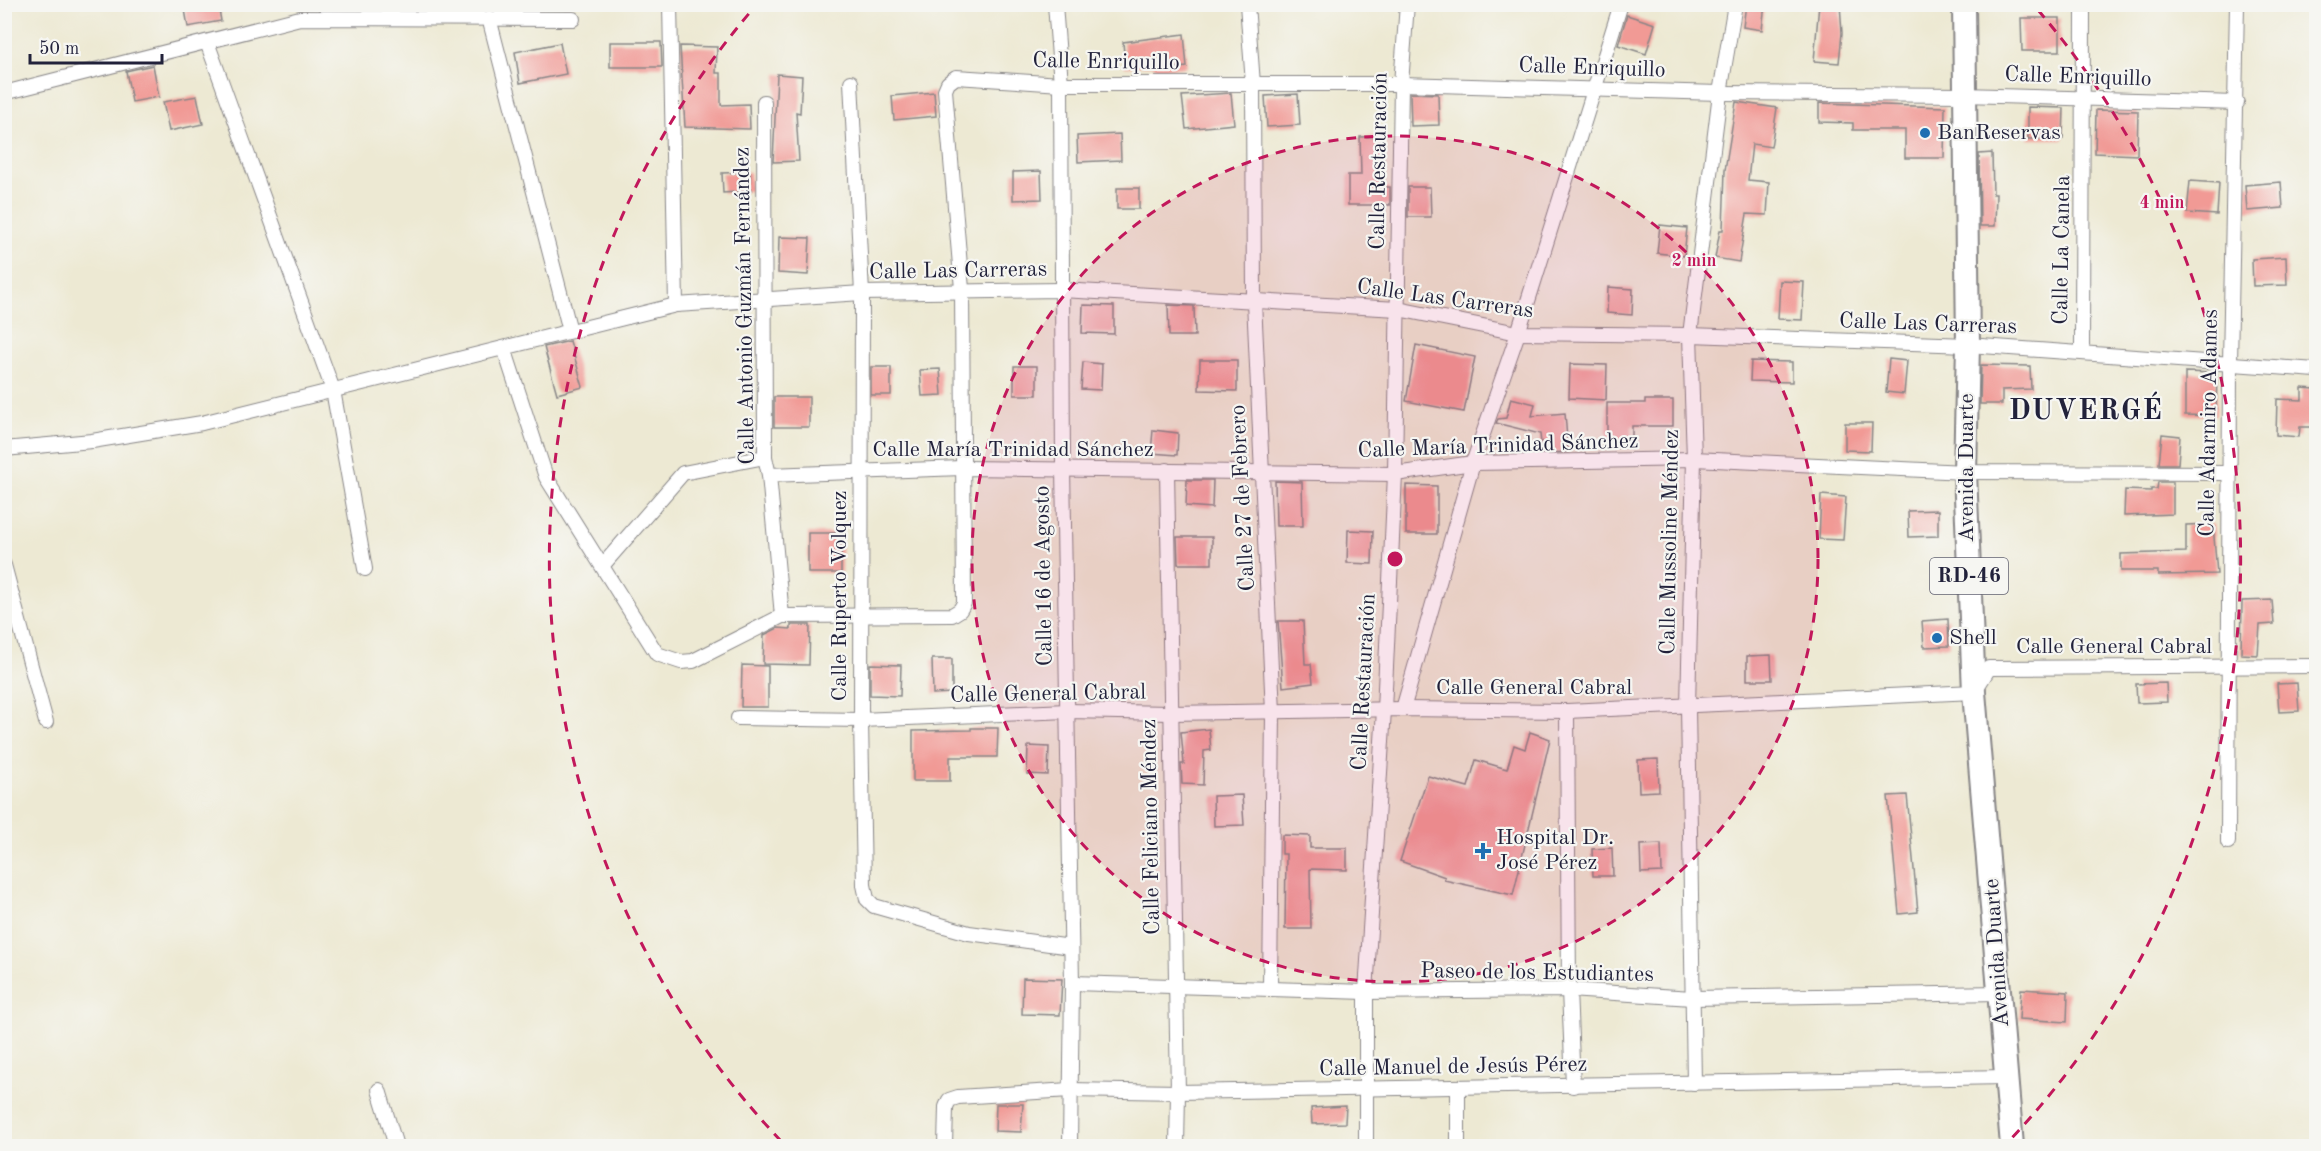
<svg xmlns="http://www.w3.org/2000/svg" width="2321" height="1151" font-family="'Old Standard TT',serif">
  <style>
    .building { fill: #f19a95 }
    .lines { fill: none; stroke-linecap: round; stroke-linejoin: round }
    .street-casing { stroke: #888687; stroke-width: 16 }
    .primary-casing { stroke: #888687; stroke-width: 26 }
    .street { stroke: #fff; stroke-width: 14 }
    .primary { stroke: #fff; stroke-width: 22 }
    .ring { fill: none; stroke: #c2185b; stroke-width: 3; stroke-dasharray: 10 8 }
    .poi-dot { fill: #1f6fb2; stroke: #f6f6f2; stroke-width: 2 }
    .labels { text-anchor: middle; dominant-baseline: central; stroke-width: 4.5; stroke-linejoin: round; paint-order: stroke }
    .shield { fill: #f6f6f2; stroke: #626272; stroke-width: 1.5 }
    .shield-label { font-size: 21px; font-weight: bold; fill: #22223b }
    .street-label { font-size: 22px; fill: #22223b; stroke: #f6f6f2 }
    .poi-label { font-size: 22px; fill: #22223b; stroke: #f6f6f2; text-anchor: start }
    .district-label { font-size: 28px; font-weight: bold; letter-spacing: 1.5px; fill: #22223b; stroke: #f6f6f2 }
    .centre { fill: #c2185b; stroke: #f6f6f2; stroke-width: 3 }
    .ring-label { font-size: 18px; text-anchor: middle; font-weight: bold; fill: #c2185b; stroke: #f6f6f2; stroke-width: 4.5; stroke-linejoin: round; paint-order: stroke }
  </style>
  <rect width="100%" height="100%" fill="#f6f6f2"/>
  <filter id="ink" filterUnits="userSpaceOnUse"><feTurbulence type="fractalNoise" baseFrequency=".0167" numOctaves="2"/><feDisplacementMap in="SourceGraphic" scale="12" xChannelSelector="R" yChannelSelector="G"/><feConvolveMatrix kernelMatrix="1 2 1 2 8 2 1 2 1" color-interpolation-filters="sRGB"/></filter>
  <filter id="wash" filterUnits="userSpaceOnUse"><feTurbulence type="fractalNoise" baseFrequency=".008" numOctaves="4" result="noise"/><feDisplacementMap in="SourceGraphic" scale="24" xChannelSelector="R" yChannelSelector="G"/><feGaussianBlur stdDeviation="1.35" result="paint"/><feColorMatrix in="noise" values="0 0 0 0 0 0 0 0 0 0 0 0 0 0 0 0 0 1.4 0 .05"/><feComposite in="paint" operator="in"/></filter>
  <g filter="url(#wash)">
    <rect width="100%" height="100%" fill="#ede9d3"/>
    <g id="blocks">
      <g class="building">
        <path d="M184 4H218L221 21 188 27Z"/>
        <path d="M1746 4H1765L1762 30 1743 27Z"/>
        <path d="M1819 4H1840L1842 33 1839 63 1814 61Z"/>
        <path d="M1627 15 1655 24 1646 54 1618 45Z"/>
        <path d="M2021 18H2060V51H2022Z"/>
        <path d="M1184 34 1187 67 1155 70 1154 65 1125 67 1123 42Z"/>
        <path d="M610 42H661L662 67H610Z"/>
        <path d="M560 43 566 74 520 83 515 52Z"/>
        <path d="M680 46 717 47 716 73H721V105L749 104 750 129 685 127Z"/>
        <path d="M153 65 159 97 132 102 126 71Z"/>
        <path d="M777 74 802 76 800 113 796 112 799 161 773 162Z"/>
        <path d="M934 92 936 116 894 120 892 96Z"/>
        <path d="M1231 93 1234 124 1186 129 1182 96Z"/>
        <path d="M1410 93 1438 94 1439 125 1411 126Z"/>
        <path d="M1298 94 1300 125 1267 127 1265 96Z"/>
        <path d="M197 96 203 124 169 131 163 102Z"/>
        <path d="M1736 102 1777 108 1771 147 1752 144 1748 180 1769 182 1767 215 1747 214 1739 262 1715 258 1720 230H1723L1725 170Z"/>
        <path d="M1819 103 1945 107 1944 158H1905V130H1853V123L1819 122Z"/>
        <path d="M2028 107 2064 108 2063 139H2028Z"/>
        <path d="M2096 110 2138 111 2137 155 2095 153Z"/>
        <path d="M1120 134 1121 160 1078 162 1077 136Z"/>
        <path d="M1383 136 1384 187H1390V205H1348V175H1361L1360 137Z"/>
        <path d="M1992 153 1993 194H1996L1995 226H1980L1979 154Z"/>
        <path d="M1041 171 1042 199 1013 200V172Z"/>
        <path d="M750 172 751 191 723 193 722 173Z"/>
        <path d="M2190 181 2219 183 2217 215 2187 213Z"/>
        <path d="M2281 182 2283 208 2247 211 2245 185Z"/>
        <path d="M1408 187H1430L1431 217H1408Z"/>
        <rect x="1117" y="188" width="22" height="21"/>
        <path d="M1660 225 1687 228 1684 256 1657 253Z"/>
        <path d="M779 237 810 238 808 275 778 273Z"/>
        <path d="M2286 257 2287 285 2253 286 2252 259Z"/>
        <path d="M1780 281 1804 282 1802 320 1778 319Z"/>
        <path d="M1608 287 1633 289 1632 315 1607 313Z"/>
        <path d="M1083 305 1114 306V334L1082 333Z"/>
        <path d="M1168 305 1194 306 1195 336H1169Z"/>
        <path d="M570 341 583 387 557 394 544 347Z"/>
        <path d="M1416 345 1475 357 1464 412 1406 401Z"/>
        <path d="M1889 359 1907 361 1904 394 1886 392Z"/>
        <path d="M1200 360H1237V391L1199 390Z"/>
        <path d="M1751 361 1792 362V382L1750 381Z"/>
        <path d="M1083 362 1102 364 1101 390 1081 389Z"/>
        <path d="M1570 364 1607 365 1606 400 1569 398Z"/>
        <path d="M1981 365 2030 366 2031 389 2002 390V404H1980Z"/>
        <rect x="1014" y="366" width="23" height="29"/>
        <rect x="871" y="367" width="20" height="28"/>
        <path d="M940 369 942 395 922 396 920 370Z"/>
        <path d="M2185 372 2217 373 2216 416 2185 415Z"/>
        <path d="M2302 388 2316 389V427H2300L2299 437 2276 435 2277 399 2302 400Z"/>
        <rect x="774" y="397" width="35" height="30"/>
        <path d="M1511 398 1535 404 1532 416 1565 413 1568 452 1542 453 1540 434 1496 423 1498 419 1506 418Z"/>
        <path d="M1645 400H1673V426H1632V448H1607V403H1645Z"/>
        <path d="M1845 423H1872L1871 451 1845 450Z"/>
        <path d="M1153 430 1178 433 1177 455 1151 453Z"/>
        <path d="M2162 434 2180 436 2178 464H2159Z"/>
        <path d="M1187 480H1213L1212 508 1186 506Z"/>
        <path d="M1275 481 1302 482 1303 526H1276Z"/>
        <path d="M2158 482H2173V514L2124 516 2125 490 2151 491V489H2157Z"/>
        <path d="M1406 485 1437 486V534H1406Z"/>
        <path d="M1821 495 1846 497 1843 540 1819 539Z"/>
        <path d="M1938 510V536L1909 537 1908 511Z"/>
        <path d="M2213 524 2217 574 2158 575V571H2121V554L2186 552V525Z"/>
        <path d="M1348 530 1373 531 1372 564 1347 563Z"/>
        <rect x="808" y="533" width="33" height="40"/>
        <path d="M1177 537H1212V564H1178Z"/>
        <path d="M2272 600 2274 624 2260 625 2258 655 2241 654 2242 601Z"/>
        <path d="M1948 619 1949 646 1924 647 1922 621Z"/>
        <path d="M1278 621H1303L1305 664H1311L1313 683 1283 687Z"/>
        <path d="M791 625H810L809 665 763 664 764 635 778 628 791 629Z"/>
        <path d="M1771 655 1772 680H1747V656Z"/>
        <path d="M932 659H952V693L933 694Z"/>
        <path d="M870 664 901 665 900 696 870 695Z"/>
        <path d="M742 665 768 666V707H741Z"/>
        <path d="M2166 683 2167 702 2137 703 2136 684Z"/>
        <path d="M2297 683 2299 711 2279 712 2277 684Z"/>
        <path d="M971 728H998L997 757H950V781H913V731L971 730Z"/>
        <path d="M1209 729 1211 750 1204 751 1203 785 1182 784 1181 764H1184L1181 732Z"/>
        <path d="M1530 732 1550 739 1513 895 1444 880 1445 877 1400 861 1428 776 1468 787 1476 760 1507 769 1514 745 1525 749Z"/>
        <path d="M1028 746 1049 747 1048 775 1027 774Z"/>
        <path d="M1658 759 1659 791 1639 792 1638 760Z"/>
        <path d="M1242 795 1244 825 1214 826 1213 796Z"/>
        <path d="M1907 795 1918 912 1899 914 1888 796Z"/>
        <path d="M1282 835 1310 836V848H1347V870L1310 869 1311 929H1285L1286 854H1282Z"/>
        <path d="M1661 844 1662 872 1641 873 1640 845Z"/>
        <path d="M1612 848 1613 876H1593L1592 849Z"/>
        <path d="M1023 978 1062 979 1060 1015 1022 1014Z"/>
        <path d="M2021 989 2068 992 2067 1022 2019 1019Z"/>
        <path d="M996 1104H1023L1021 1132 995 1131Z"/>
        <path d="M1346 1106 1345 1123 1312 1124 1311 1108Z"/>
      </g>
    </g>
  </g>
  <g filter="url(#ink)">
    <use href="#blocks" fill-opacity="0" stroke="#888687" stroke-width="1.5"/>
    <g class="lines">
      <g class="street-casing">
        <g id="street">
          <path d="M670 4 676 305"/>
          <path d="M1055 4 1061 84 1063 468 1072 983 1070 1146"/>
          <path d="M1247 4 1253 84 1254 301 1273 712 1270 989"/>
          <path d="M489 18 570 331"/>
          <path d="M207 42 333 390 365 569"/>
          <path d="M851 82 862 293 861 720 864 885 867 899 874 906 969 933 1071 947"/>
          <path d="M4 93 300 18 573 19"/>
          <path d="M764 102 765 457 769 475 782 616"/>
          <path d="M504 348 546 477 657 654 681 662 693 661 782 616 952 615 960 610 964 603 962 289 945 90 948 83 956 77 1061 84H1401L1720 93 1964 95 2237 103"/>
          <path d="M2082 352 2083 4"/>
          <path d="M4 449 92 441 202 423 676 305 862 293 1061 290 1398 309 1518 333 1690 335 1968 345 2316 370"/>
          <path d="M1167 470 1178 1092 1177 1146"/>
          <path d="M769 475 962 468 1395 474 1473 463 1694 459 1965 472 2229 473"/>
          <path d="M4 565 46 722"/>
          <path d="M603 565 683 473 765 457"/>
          <path d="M1403 709 1473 463 1518 333 1621 4"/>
          <path d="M1567 711 1569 990 1573 1086"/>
          <path d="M738 718 861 720 1068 711 1170 713 1403 709 1567 711 1974 692 1989 668 2316 666"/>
          <path d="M2228 842 2230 363 2237 4"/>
          <path d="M1072 983 1366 992 1569 990 1692 998 2001 993"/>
          <path d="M1694 1083 1688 706 1694 459 1690 335 1720 93 1735 4"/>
          <path d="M1458 1088V1146"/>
          <path d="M379 1090 396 1146"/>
          <path d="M945 1146 946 1107 949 1100 958 1097 1070 1090 1178 1092 2006 1077"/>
          <path d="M1366 1146V992L1384 710 1395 474 1401 84 1407 4"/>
        </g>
      </g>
      <g class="primary-casing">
        <path id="primary" d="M1964 4 1968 345 1965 472 1974 692 2012 1146"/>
      </g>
      <use href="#street" class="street"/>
      <use href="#primary" class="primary"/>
    </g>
  </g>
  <circle cx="1395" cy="559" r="423" fill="#c2185b" fill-opacity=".12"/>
  <g class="ring">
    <circle cx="1395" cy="559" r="423"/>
    <path d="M781 1141A846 846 0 0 1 752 10M2038 10A846 846 0 0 1 2009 1141"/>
  </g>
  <g class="poi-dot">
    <circle cx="1925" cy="133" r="6"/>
    <circle cx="1937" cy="638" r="6"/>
    <path d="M1480 842h6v6h6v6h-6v6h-6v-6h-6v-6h6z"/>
  </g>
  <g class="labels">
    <rect class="shield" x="1930" y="558" width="78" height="36" rx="4.5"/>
    <g class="shield-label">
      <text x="1969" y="576">RD-46</text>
    </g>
    <g class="street-label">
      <text transform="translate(1106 62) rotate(1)">Calle Enriquillo</text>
      <text transform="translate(1592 68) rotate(2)">Calle Enriquillo</text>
      <text transform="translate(2078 77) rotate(2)">Calle Enriquillo</text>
      <text transform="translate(1379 161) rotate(-89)">Calle Restauración</text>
      <text transform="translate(2062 250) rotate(-89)">Calle La Canela</text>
      <text transform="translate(958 271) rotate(-1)">Calle Las Carreras</text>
      <text transform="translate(1445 299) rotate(8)">Calle Las Carreras</text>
      <text transform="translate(745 306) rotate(-91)">Calle Antonio Guzmán Fernández</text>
      <text transform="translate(1928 324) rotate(2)">Calle Las Carreras</text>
      <text transform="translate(2209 423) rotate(-89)">Calle Adarmiro Adames</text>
      <text transform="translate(1498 446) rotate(-2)">Calle María Trinidad Sánchez</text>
      <text x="1013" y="450">Calle María Trinidad Sánchez</text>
      <text transform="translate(1967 468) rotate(-90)">Avenida Duarte</text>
      <text transform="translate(1243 498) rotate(-93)">Calle 27 de Febrero</text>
      <text transform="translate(1670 542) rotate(-89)">Calle Mussoline Méndez</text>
      <text transform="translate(1044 576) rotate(-91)">Calle 16 de Agosto</text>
      <text transform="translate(840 596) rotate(-90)">Calle Ruperto Volquez</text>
      <text x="2114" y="647">Calle General Cabral</text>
      <text transform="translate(1364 682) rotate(-87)">Calle Restauración</text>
      <text x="1534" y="688">Calle General Cabral</text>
      <text transform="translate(1048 694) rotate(-1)">Calle General Cabral</text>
      <text transform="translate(1151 827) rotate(-91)">Calle Feliciano Méndez</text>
      <text transform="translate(1997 953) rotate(-94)">Avenida Duarte</text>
      <text transform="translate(1537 973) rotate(1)">Paseo de los Estudiantes</text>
      <text transform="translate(1453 1067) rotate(-1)">Calle Manuel de Jesús Pérez</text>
    </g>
    <g class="poi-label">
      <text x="1937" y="133">BanReservas</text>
      <text x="1949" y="638">Shell</text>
      <text x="1496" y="838">Hospital Dr.<tspan x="1496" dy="25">José Pérez</tspan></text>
    </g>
    <g class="district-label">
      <text x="2086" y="412">DUVERGÉ</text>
    </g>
  </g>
  <circle cx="1395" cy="559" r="9" class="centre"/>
  <g class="ring-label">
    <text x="2162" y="208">4 min</text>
    <text x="1694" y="266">2 min</text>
  </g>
  <rect width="2321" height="1151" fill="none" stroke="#f6f6f2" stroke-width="24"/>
  <path d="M30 54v9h132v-9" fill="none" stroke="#22223b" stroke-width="3"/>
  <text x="39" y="54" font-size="18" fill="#22223b" stroke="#f6f6f2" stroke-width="4.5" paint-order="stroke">50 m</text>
</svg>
